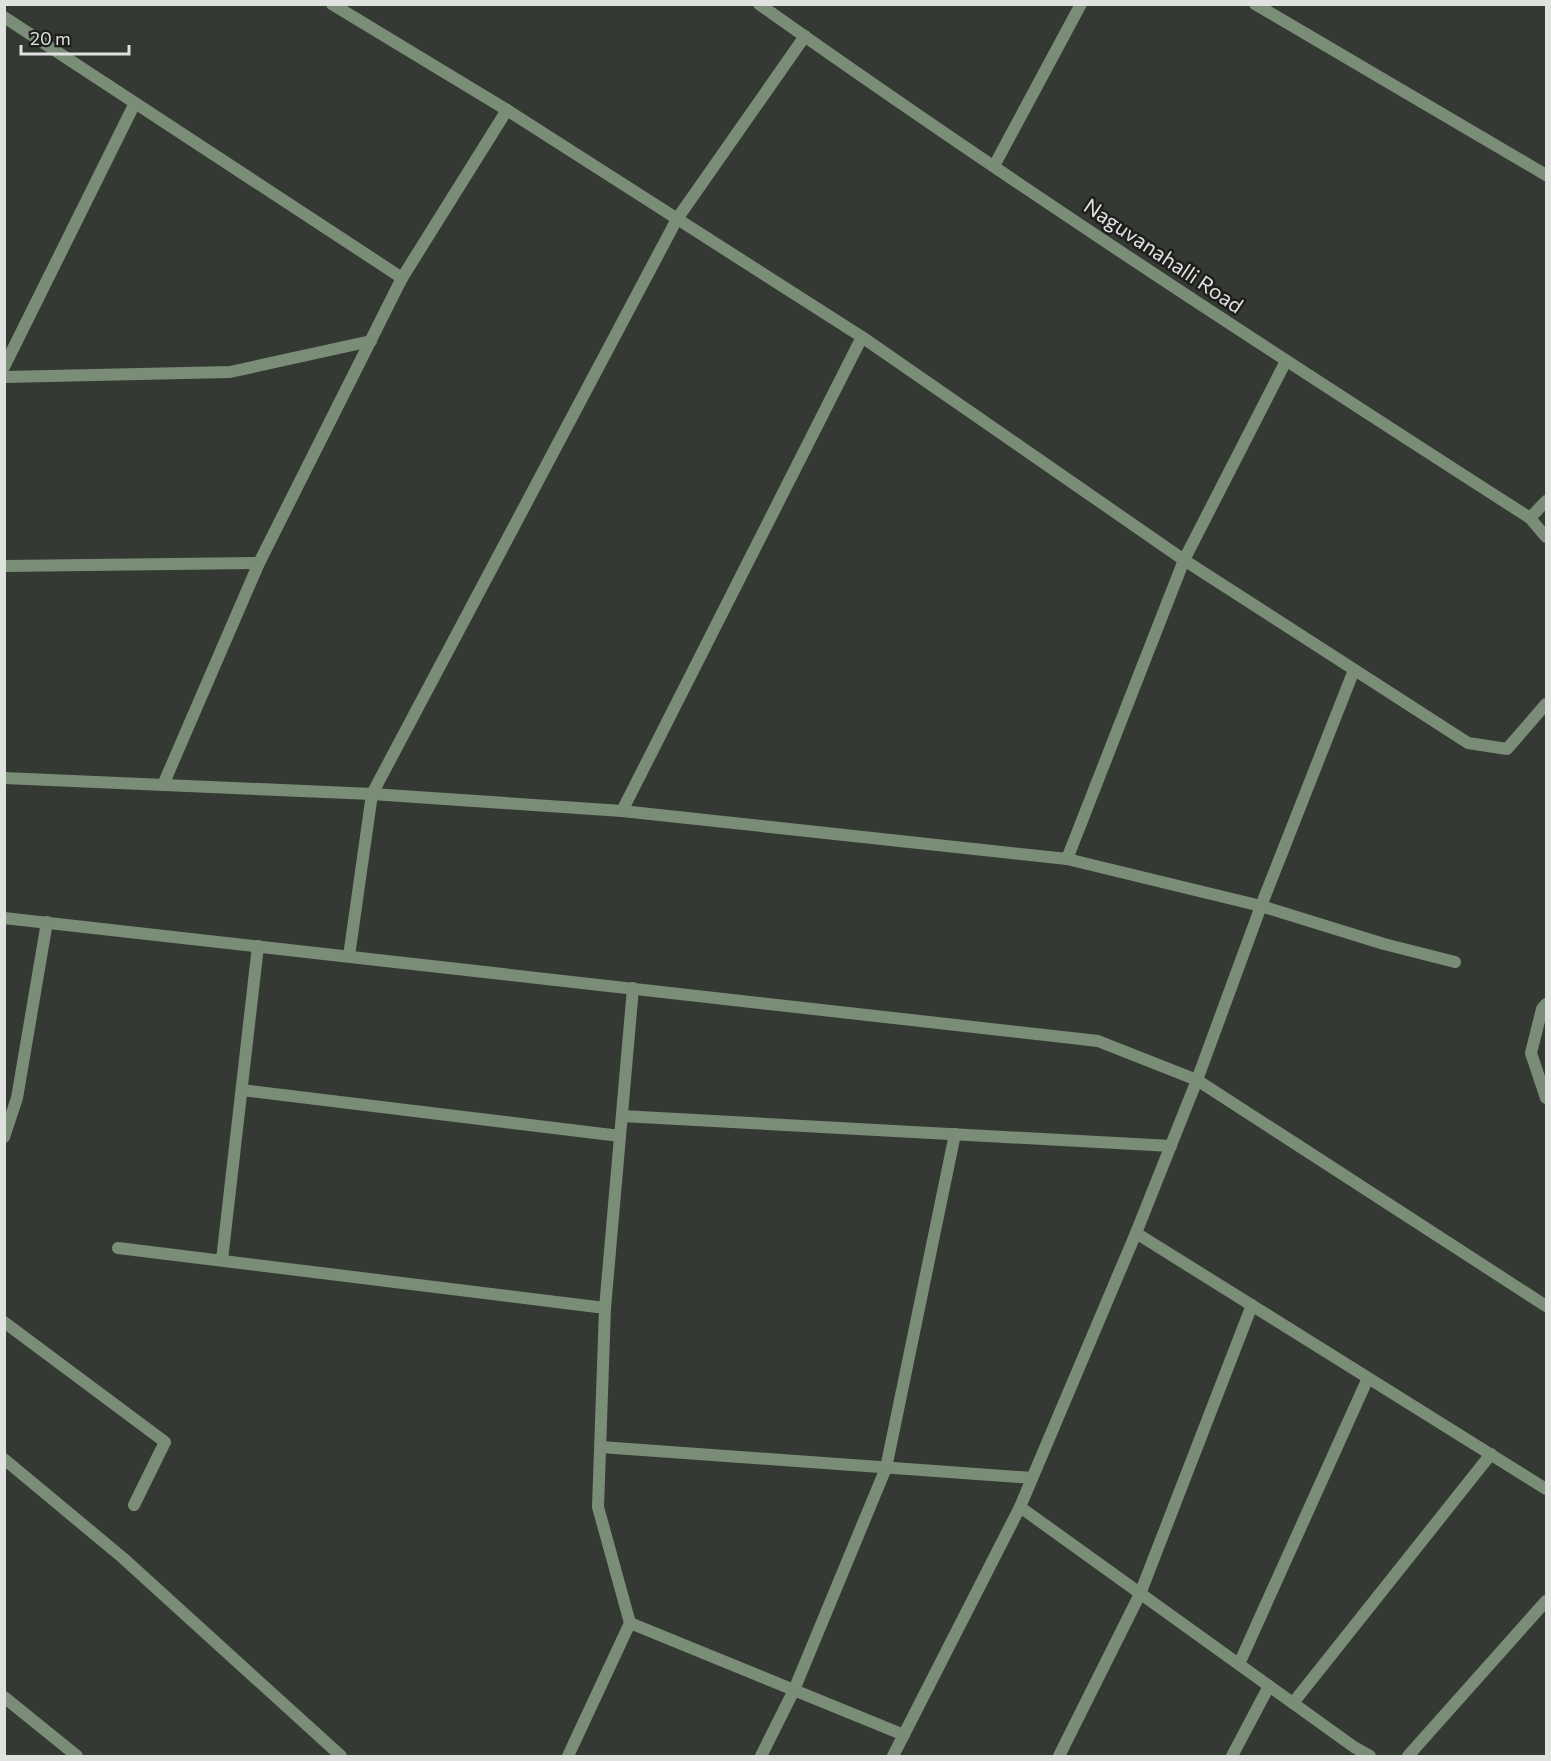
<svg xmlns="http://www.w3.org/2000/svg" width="1551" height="1761" font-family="Commissioner,sans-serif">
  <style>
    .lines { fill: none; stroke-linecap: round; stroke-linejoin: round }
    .service { stroke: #7a8d76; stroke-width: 12 }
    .minor { stroke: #7a8d76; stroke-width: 12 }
    .tertiary { stroke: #7a8d76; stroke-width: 12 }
    .labels { text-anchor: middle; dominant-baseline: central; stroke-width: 5; stroke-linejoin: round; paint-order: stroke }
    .street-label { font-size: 21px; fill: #dfe2df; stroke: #1e1f1d }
  </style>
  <rect width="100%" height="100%" fill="#353934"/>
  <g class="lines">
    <path class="service" d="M1546 1004 1542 1009 1531 1053 1546 1098"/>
    <g class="minor">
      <path d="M332 4 507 110 862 337 1184 560 1468 743 1507 749 1546 704"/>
      <path d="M1255 4 1546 175"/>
      <path d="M4 17 402 278"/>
      <path d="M994 166 1081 4"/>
      <path d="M4 367 135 103"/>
      <path d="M4 377 230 372 371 341"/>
      <path d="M1530 518 1546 501"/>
      <path d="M4 566 259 563"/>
      <path d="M4 778 372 794 622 811 1067 859 1261 906 1384 944 1455 962"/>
      <path d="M163 785 259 563 402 278 507 110"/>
      <path d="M622 811 862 337"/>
      <path d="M1067 859 1184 560 1286 361"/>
      <path d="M4 918 1098 1041 1197 1080 1546 1306"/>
      <path d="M349 956 372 794 677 219 805 36"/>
      <path d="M242 1090 620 1136"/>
      <path d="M622 1116 1171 1146"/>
      <path d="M4 1137 17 1098 47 922"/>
      <path d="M1136 1233 1546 1489"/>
      <path d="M118 1248 605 1308"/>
      <path d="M222 1260 258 946"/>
      <path d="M4 1322 165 1442 134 1505"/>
      <path d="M601 1447 1032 1478"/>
      <path d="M4 1459 123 1558 341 1756"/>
      <path d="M1020 1507 1354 1747 1370 1756"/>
      <path d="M630 1623 904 1735"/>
      <path d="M1239 1664 1368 1378"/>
      <path d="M4 1697 77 1756"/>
      <path d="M1293 1703 1491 1454"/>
      <path d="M568 1756 630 1623 598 1507 605 1308 633 988"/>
      <path d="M761 1756 794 1690 886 1468 955 1134"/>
      <path d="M893 1756 1020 1507 1136 1233 1197 1080 1261 906 1354 670"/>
      <path d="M1059 1756 1140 1594 1252 1305"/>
      <path d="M1232 1756 1269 1686"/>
      <path d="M1408 1756 1546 1601"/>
    </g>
    <path class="tertiary" d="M759 4C1011 183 1270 351 1530 518L1546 537"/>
  </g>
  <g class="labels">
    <g class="street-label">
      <text transform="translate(1164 255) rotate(34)">Naguvanahalli Road</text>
    </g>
  </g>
  <rect width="1551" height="1761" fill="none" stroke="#dfe2df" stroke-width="12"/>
  <path d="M21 45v9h108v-9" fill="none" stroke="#dfe2df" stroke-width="3"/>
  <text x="30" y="45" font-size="18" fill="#dfe2df" stroke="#1e1f1d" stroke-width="4.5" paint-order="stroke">20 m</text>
</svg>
